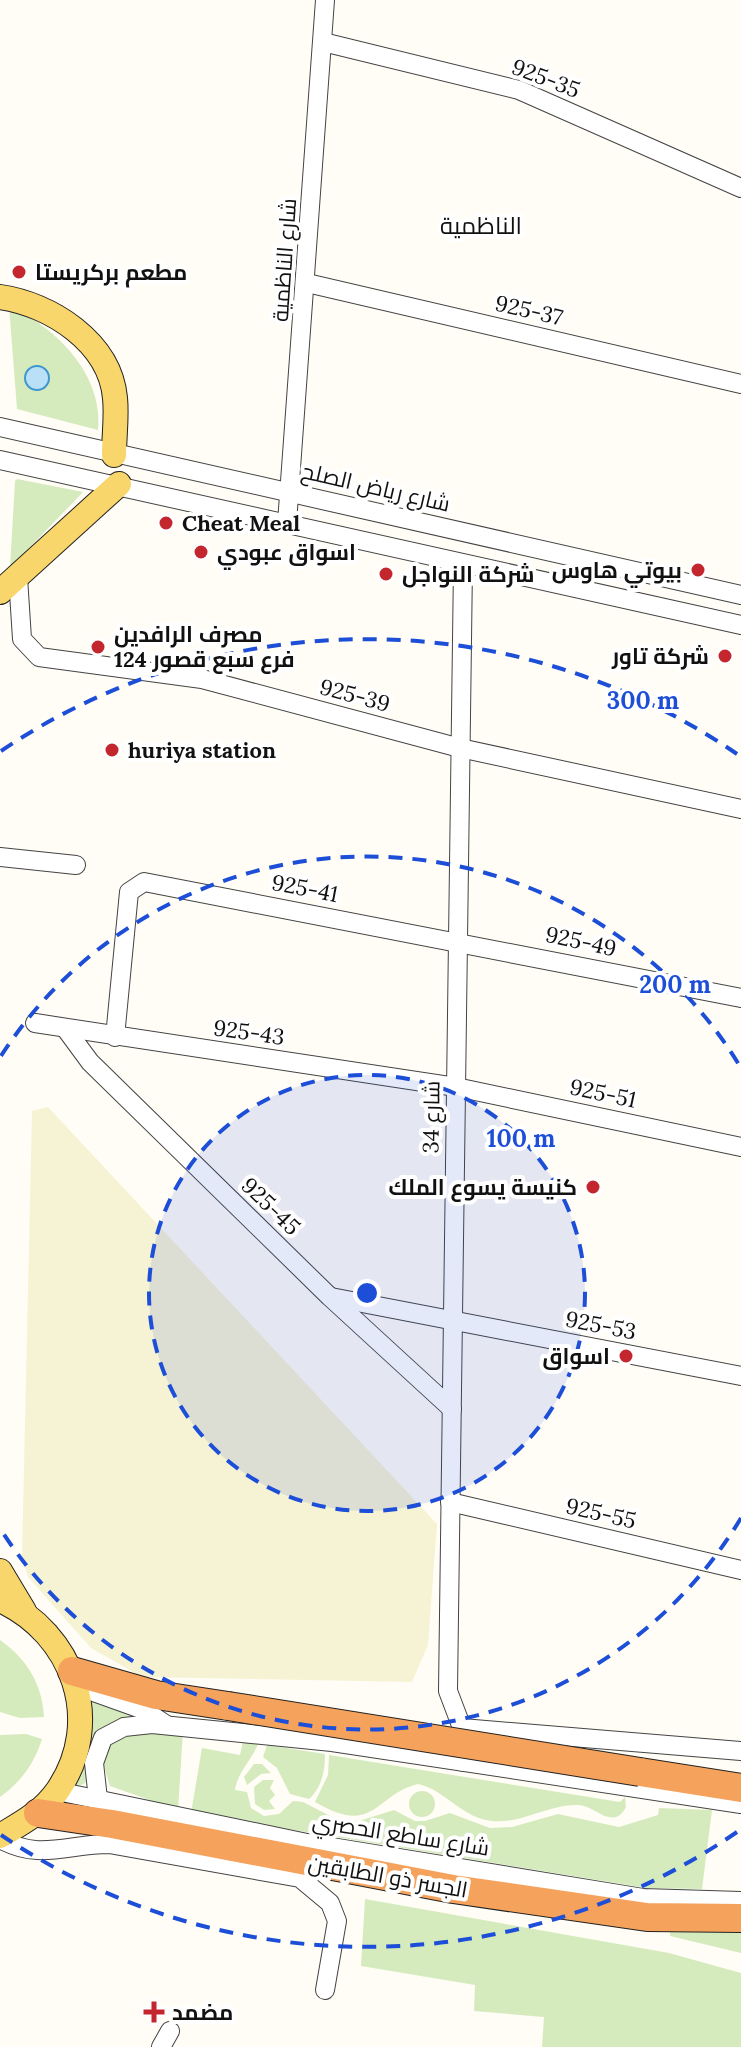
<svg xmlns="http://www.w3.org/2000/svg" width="741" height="2047" font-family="Lora,Cairo,serif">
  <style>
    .farmland { fill: #f6f3d4 }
    .green { fill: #d5ebbd }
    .water { fill: #b9e0f7; stroke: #3f96cf; stroke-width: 2 }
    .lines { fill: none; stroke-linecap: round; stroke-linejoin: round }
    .minor-casing { stroke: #444; stroke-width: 20 }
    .major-casing { stroke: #222; stroke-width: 26 }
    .highway-casing { stroke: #222; stroke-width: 30 }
    .minor { stroke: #fff; stroke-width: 18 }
    .major { stroke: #f9d66b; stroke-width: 24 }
    .highway { stroke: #f5a25d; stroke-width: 28 }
    .highway-bridge-casing { stroke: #222; stroke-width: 30; stroke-linecap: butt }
    .highway-bridge { stroke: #f5a25d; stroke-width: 28 }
    .ring { fill: none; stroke: #1d4ed8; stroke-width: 4; stroke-dasharray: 14 10 }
    .poi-dot { fill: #c4262e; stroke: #fff; stroke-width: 3 }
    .labels { text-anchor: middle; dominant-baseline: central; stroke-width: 8; stroke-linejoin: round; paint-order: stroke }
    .street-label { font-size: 22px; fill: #111; stroke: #fff }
    .poi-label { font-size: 22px; font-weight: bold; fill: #111; stroke: #fff; text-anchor: start }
    .neighbourhood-label { font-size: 24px; fill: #111; stroke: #fff }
    .centre { fill: #1d4ed8; stroke: #fff; stroke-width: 4 }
    .ring-label { font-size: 24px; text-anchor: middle; font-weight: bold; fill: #1d4ed8; stroke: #fff; stroke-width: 8; stroke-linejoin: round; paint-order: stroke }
  </style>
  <rect width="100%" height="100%" fill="#fffdf5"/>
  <path class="farmland" d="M48 1107 437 1524 428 1645 412 1682 142 1677 91 1648 28 1577 22 1557 32 1111Z"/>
  <g class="green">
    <path d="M9 306C56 328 103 373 98 430L17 409Z"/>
    <path d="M17 479 83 492 10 568 15 481Z"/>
    <path d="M0 1640C27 1659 42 1684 44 1717L20 1718 0 1712Z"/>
    <path d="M89 1700 139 1717 127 1719 84 1784 70 1788Z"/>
    <path d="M183 1730 178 1810 110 1786 102 1760 106 1749 119 1737Z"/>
    <path d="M26 1734 42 1739C34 1764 21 1782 0 1797V1735Z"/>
    <path d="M243 1741 258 1744C251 1761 238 1771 235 1790L247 1792 251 1808 264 1816 279 1814 293 1801 303 1802 338 1820 359 1821 394 1810 415 1821H425L450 1813 490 1828 512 1827 558 1814 619 1827 658 1815 659 1808 712 1810 702 1889 646 1888 191 1813 202 1748 240 1755Z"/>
    <path d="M267 1745 325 1754C325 1771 322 1787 309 1799L290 1794 277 1768 263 1757Z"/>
    <path d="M329 1755 620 1802 625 1797 626 1807C613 1832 595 1805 578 1805 545 1804 515 1829 482 1819 458 1812 442 1789 418 1784 374 1795 375 1837 315 1802L328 1775Z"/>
    <path d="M254 1764H262L271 1773 261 1774 247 1785 244 1777Z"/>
    <path d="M263 1780H274L270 1788 275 1795 269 1801 275 1809 264 1810 255 1804 254 1787Z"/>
    <circle cx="422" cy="1804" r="13"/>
    <path d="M365 1899 669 1953 741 1973V2047H542L544 2017 474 2011 475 1985 361 1966Z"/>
    <path d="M741 1927V1953L670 1936V1930Z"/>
  </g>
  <circle class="water" cx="37" cy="378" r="12"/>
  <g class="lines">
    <g class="minor-casing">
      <g id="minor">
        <path d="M323 42 519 90 741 188"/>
        <path d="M307 283 741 384"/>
        <path d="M0 427 741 595"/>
        <path d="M0 460 741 625"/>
        <path d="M287 523 325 0"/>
        <path d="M463 565 448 1691 462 1728 463 1762"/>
        <path d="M18 577 22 639 39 657 202 679 460 748 741 809"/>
        <path d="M0 857 76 865"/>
        <path d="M35 1023 456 1087 741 1147"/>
        <path d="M65 1028 90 1062 330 1297 452 1409"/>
        <path d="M115 1037 129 892 144 882 741 998"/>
        <path d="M331 1297 741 1376"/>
        <path d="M450 1502 741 1570"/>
        <path d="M77 1686 144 1710 165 1724"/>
        <path d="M462 1728 741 1751"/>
        <path d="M57 1791 307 1843 643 1898 741 1901"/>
        <path d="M98 1799 94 1763 103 1738 124 1727 152 1724 332 1742 741 1804"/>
        <path d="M0 1839C40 1861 67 1844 109 1844L300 1878 330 1903 337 1921 325 1990"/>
        <path d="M161 2047 170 2031"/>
      </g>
    </g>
    <g class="major-casing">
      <g id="major">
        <path d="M0 297C50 304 110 342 115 398 117 417 114 436 114 455"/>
        <path d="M0 592 119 484"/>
        <path d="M0 1571 24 1611"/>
        <path d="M0 1600C73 1633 105 1721 58 1790 43 1812 22 1823 0 1836"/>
      </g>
    </g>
    <g class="highway-casing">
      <g id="highway">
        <path d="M72 1671 156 1695 228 1706"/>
        <path d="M640 1772 741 1788"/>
        <path d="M38 1813 112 1824 453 1889 647 1917 741 1918"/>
      </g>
    </g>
    <use href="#minor" class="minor"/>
    <use href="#major" class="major"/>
    <use href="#highway" class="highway"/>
    <g class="highway-bridge-casing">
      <path id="highway-bridge" d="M228 1706 640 1772"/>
    </g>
    <use href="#highway-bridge" class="highway-bridge"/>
  </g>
  <circle cx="367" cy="1293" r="218" fill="#1d4ed8" fill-opacity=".12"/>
  <g class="ring">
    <circle cx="367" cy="1293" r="218"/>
    <path d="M741 1518A436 436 0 0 1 1 1530M1 1056A436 436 0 0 1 741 1068"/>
    <path d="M737 1832A654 654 0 0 1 1 1835M1 751A654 654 0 0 1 737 754"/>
  </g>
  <g class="poi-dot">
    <circle cx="19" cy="272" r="8"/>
    <circle cx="166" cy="523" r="8"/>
    <circle cx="201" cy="552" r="8"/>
    <circle cx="698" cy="570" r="8"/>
    <circle cx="386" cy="574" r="8"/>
    <circle cx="98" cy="647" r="8"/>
    <circle cx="725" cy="656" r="8"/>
    <circle cx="112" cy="750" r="8"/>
    <circle cx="593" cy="1187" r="8"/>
    <circle cx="626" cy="1356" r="8"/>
    <path d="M150 2000h8v8h8v8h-8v8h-8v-8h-8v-8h8z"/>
  </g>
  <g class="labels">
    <g class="street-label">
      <text transform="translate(546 78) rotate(21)">925-35</text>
      <text transform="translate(284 260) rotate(-86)">شارع الناظمية</text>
      <text transform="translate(529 310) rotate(13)">925-37</text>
      <text transform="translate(376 487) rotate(13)">شارع رياض الصلح</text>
      <text transform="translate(355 695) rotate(15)">925-39</text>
      <text transform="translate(305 888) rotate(11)">925-41</text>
      <text transform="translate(581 941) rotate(12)">925-49</text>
      <text transform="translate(249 1032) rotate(8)">925-43</text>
      <text transform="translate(603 1093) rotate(12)">925-51</text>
      <text transform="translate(431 1117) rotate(-89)">شارع 34</text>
      <text transform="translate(271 1206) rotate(44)">925-45</text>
      <text transform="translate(601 1325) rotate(11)">925-53</text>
      <text transform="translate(601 1513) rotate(13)">925-55</text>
      <text transform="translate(401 1834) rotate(9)">شارع ساطع الحصري</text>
      <text transform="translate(388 1876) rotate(10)">الجسر ذو الطابقين</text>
    </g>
    <g class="poi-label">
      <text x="35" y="272">مطعم بركريستا</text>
      <text x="182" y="523">Cheat Meal</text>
      <text x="217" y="552">اسواق عبودي</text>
      <text x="682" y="570" text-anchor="end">بيوتي هاوس</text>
      <text x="402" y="574">شركة النواجل</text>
      <text x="114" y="634">مصرف الرافدين<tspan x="114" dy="25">فرع سبع قصور 124</tspan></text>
      <text x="709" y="656" text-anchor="end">شركة تاور</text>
      <text x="128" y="750">huriya station</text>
      <text x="577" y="1187" text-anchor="end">كنيسة يسوع الملك</text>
      <text x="610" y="1356" text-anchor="end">اسواق</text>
      <text x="172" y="2012">مضمد</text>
    </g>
    <g class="neighbourhood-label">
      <text x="481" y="225">الناظمية</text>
    </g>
  </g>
  <circle cx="367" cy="1293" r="12" class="centre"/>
  <g class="ring-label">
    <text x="643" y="709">300 m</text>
    <text x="675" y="993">200 m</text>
    <text x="521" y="1147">100 m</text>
  </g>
</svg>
